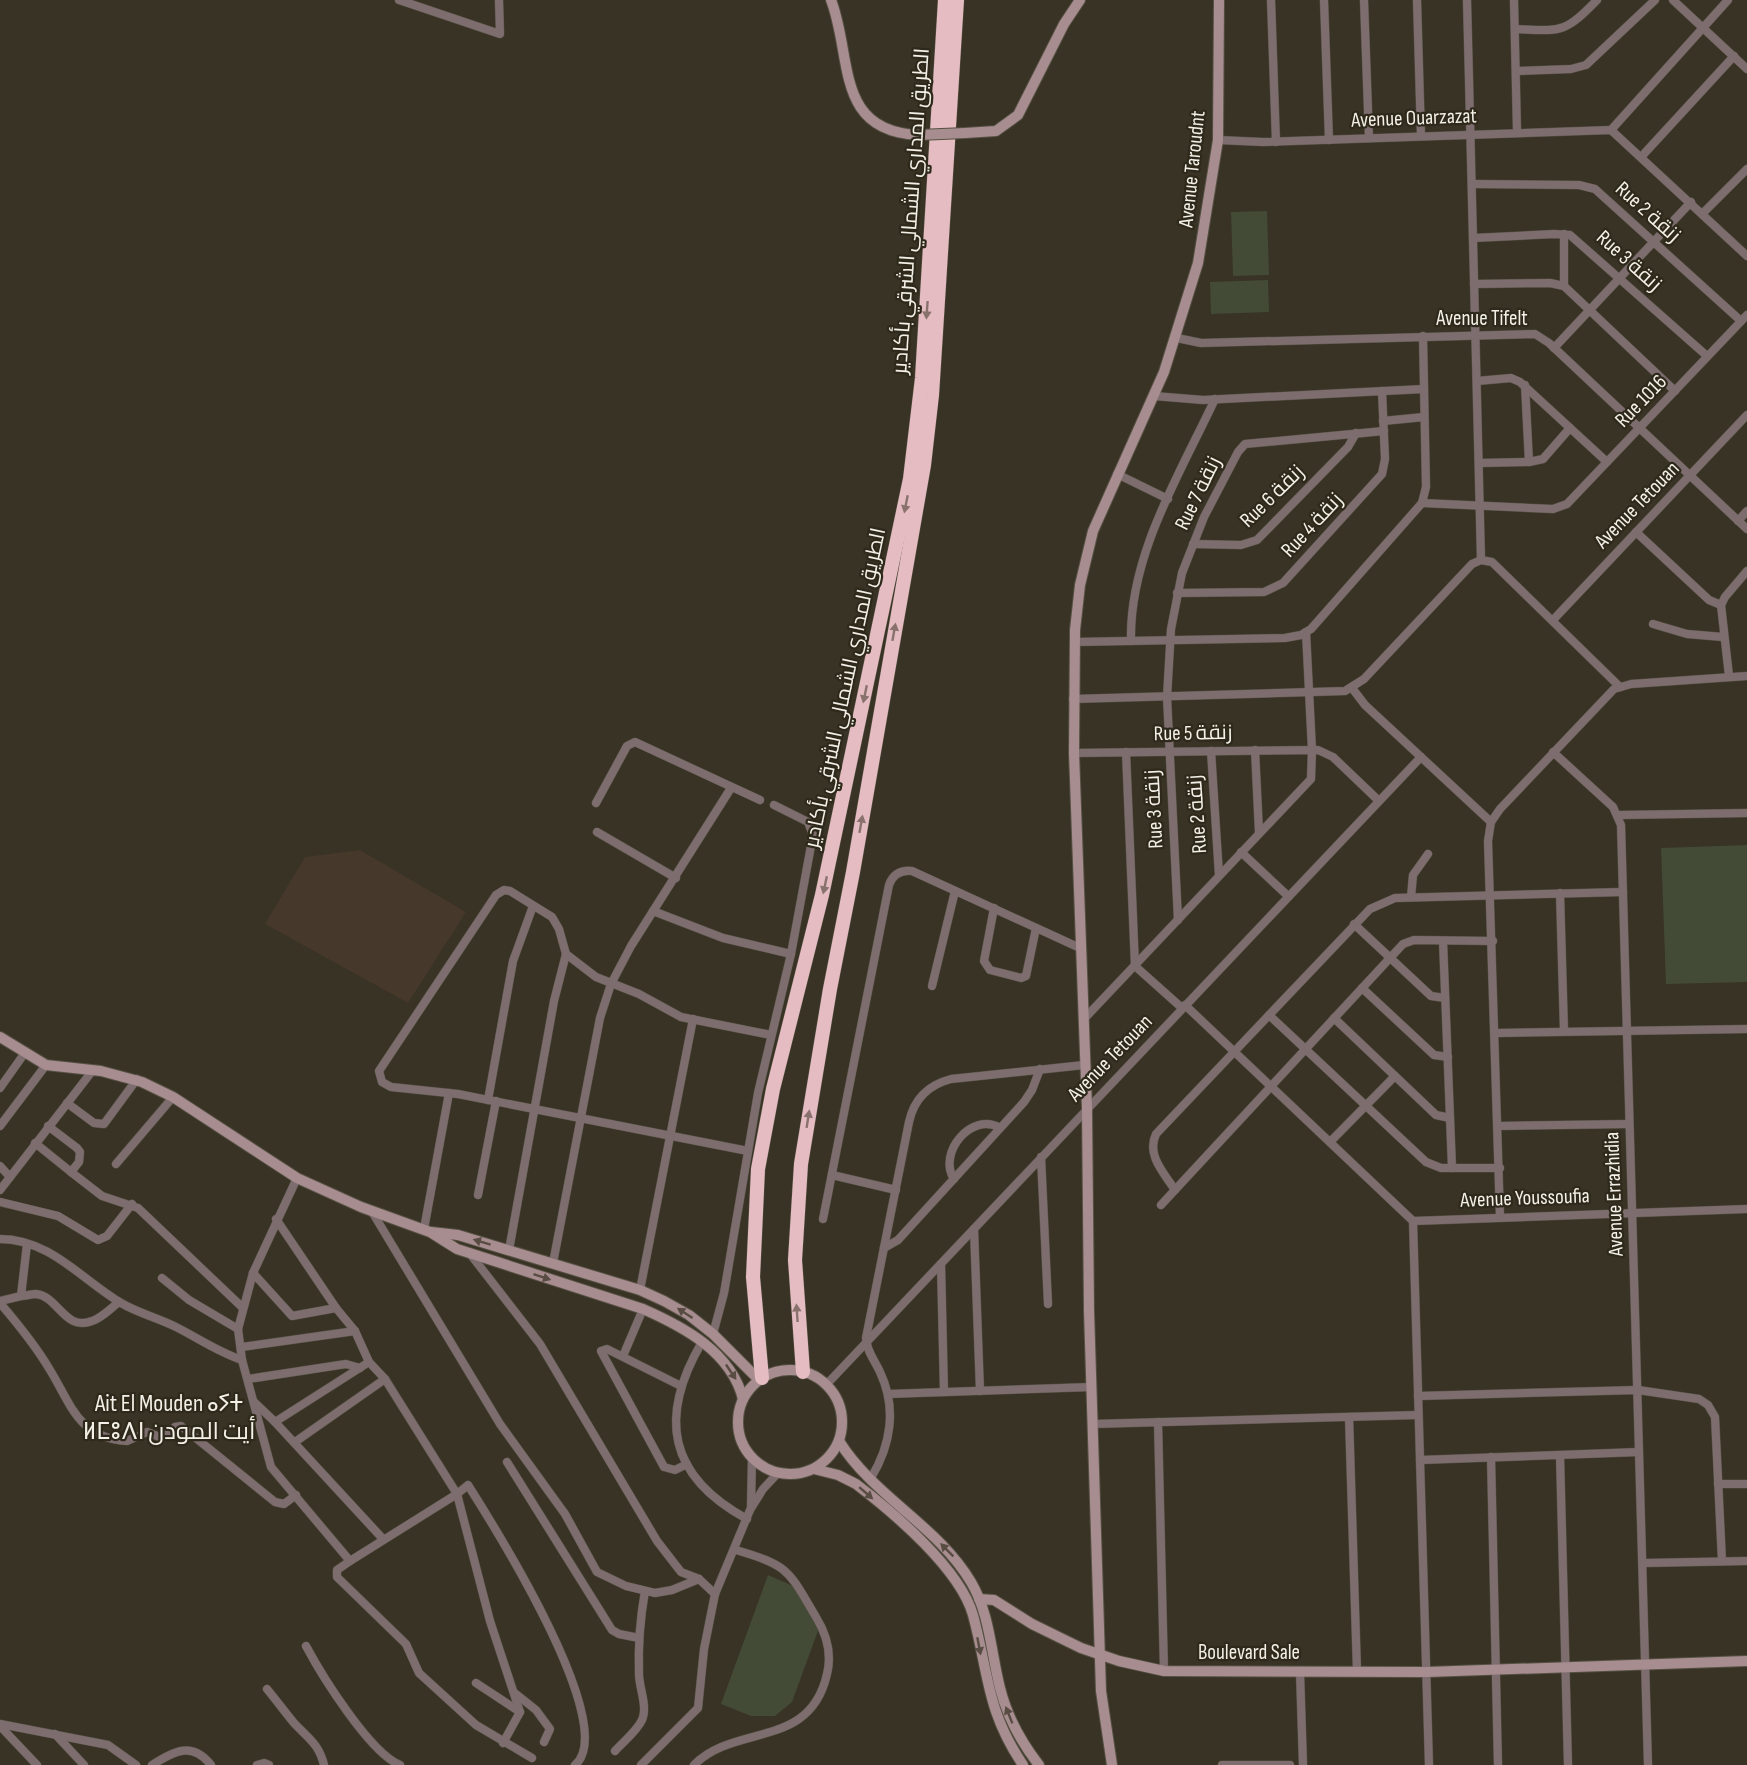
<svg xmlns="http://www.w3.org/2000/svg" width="1747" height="1765" font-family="'Sofia Sans Condensed',Cairo,'Noto Sans Tifinagh',sans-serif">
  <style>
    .education { fill: #46382a }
    .green { fill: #434b36 }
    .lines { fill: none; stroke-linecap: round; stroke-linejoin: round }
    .street-casing { stroke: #565143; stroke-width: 9 }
    .secondary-casing { stroke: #565143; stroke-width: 12 }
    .highway-casing { stroke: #565143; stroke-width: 15 }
    .street { stroke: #7d6d6f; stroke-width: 8 }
    .secondary { stroke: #a78d90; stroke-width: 10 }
    .highway { stroke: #e4bcc1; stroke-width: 14 }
    .secondary-bridge-casing { stroke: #565143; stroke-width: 12; stroke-linecap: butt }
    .secondary-bridge { stroke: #a78d90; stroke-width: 10 }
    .oneway { fill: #89726e }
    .oneway2 { fill: #584c43 }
    .labels { text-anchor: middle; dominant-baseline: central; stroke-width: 4.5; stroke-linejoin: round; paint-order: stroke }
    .street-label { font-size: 21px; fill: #f3f0e7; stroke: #2e291a }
    .quarter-label { font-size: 24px; fill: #f3f0e7; stroke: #2e291a }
  </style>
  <rect width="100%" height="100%" fill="#383324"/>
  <path class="education" d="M360 850 466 912 408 1003 265 924 305 857Z"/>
  <g class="green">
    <path d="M1267 211 1269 275 1233 276 1231 212Z"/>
    <path d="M1268 280 1269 312 1211 314 1210 282Z"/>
    <path d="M1747 845V982L1666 984 1661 848Z"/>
    <path d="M768 1575 793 1586 819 1628 792 1702 775 1716H751L721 1704Z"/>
  </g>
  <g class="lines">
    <g class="street-casing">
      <g id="street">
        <path d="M399 0 500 34 499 0"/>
        <path d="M1271 0 1276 142"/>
        <path d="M1324 0 1329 140"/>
        <path d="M1364 0 1369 138"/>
        <path d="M1417 0 1421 136"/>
        <path d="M1467 0 1481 560"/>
        <path d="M1514 0 1517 131"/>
        <path d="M1673 0 1747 69"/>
        <path d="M1515 29C1561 31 1564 34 1597 0"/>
        <path d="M1516 71 1571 69 1586 65 1655 0"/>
        <path d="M1611 130 1728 0"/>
        <path d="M1218 140 1263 142 1611 130 1747 256"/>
        <path d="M1642 156 1734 56"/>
        <path d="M1472 184 1579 185 1595 189 1741 321"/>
        <path d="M1703 213 1747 169"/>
        <path d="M1473 238 1554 234 1570 235 1707 356"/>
        <path d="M1474 284 1550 283 1564 286 1675 391"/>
        <path d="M1564 286V234"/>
        <path d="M1177 338 1201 343 1535 334 1549 343 1747 529"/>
        <path d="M1554 348 1691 202"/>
        <path d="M1477 381 1511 378 1520 382 1607 462"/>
        <path d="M1525 385 1529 462"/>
        <path d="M1154 396 1203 400 1424 389"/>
        <path d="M1383 421 1424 417"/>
        <path d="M1479 463 1529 462 1543 459 1570 428"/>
        <path d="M1117 474 1168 499"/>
        <path d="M1422 503 1553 509 1567 504 1747 315"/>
        <path d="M1738 521 1747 511"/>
        <path d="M1636 532 1709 600 1721 605"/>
        <path d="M1193 544 1241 545 1257 540 1348 447 1356 433"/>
        <path d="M1177 593 1264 592 1283 583 1382 474 1385 459 1382 391"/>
        <path d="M1553 620 1747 415"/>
        <path d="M1653 624 1687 634 1723 637"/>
        <path d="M1131 641C1129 555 1180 474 1215 399"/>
        <path d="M1075 642 1285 638 1301 635 1311 629 1422 503 1426 487 1423 336"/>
        <path d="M1729 676 1721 605 1725 597 1747 571"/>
        <path d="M1352 688 1365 705 1491 822"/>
        <path d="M1073 699 1345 691 1364 679 1472 564 1481 560 1492 562 1620 687"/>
        <path d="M1255 750 1259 832"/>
        <path d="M1211 751 1219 875"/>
        <path d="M1126 752 1135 966 1182 1008"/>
        <path d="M1553 752 1613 807 1621 825 1648 1765"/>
        <path d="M1074 753 1318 750 1333 757 1379 801"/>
        <path d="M596 803 627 746 635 742 760 800"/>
        <path d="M1619 815 1747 813"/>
        <path d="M597 832 676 878"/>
        <path d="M1241 852 1288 896"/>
        <path d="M1560 893 1564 1031"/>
        <path d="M1411 897 1413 875 1428 854"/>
        <path d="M994 908 984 961 990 970 1021 978 1026 976 1036 928"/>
        <path d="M653 911 723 938 791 954"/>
        <path d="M1178 920 1167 697 1171 629 1182 573 1204 517 1238 452 1245 444 1384 431"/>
        <path d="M1354 924 1431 996 1445 998"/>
        <path d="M1443 941 1452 1168"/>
        <path d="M932 986 955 891"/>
        <path d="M1362 988 1434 1055 1448 1057"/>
        <path d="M1185 1005 1413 1221 1429 1765"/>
        <path d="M1269 1015 1426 1162 1441 1168H1500"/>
        <path d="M1334 1018 1436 1115 1450 1118"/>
        <path d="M1083 1020 1311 779 1312 750 1306 632"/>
        <path d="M1497 1033 1747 1029"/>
        <path d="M0 1088 24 1054"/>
        <path d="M488 1100 513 961 533 906"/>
        <path d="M67 1103 94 1123 104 1124 137 1079"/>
        <path d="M0 1126 46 1065"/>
        <path d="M1499 1126 1629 1124"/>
        <path d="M1330 1142 1395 1076"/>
        <path d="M35 1143 71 1172 79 1162 80 1152 77 1148 48 1126"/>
        <path d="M748 1151 458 1094 391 1087 382 1082 379 1071 496 895 504 890 510 891 552 917 559 929 566 954 596 977 639 994 681 1017 771 1035"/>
        <path d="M1041 1157 1048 1304"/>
        <path d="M116 1164 173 1097"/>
        <path d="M0 1166 10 1177"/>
        <path d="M71 1172 102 1196 138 1208 243 1308"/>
        <path d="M832 1175 896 1190"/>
        <path d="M297 1178 253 1273 238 1329 242 1360 271 1467 350 1561 337 1570V1577L406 1644 419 1673 476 1725 532 1758"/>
        <path d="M954 1179C937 1153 972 1111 1000 1128"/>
        <path d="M0 1190 93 1070"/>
        <path d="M1175 1190C1164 1173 1146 1155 1156 1134L1370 909 1395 898 1623 892"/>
        <path d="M478 1195 496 1101"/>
        <path d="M0 1202 58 1216 98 1240 107 1236 132 1204"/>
        <path d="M1161 1205 1403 944 1414 940 1493 941"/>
        <path d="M371 1210 500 1424 565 1514 597 1572 626 1586 655 1593 672 1590 699 1579"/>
        <path d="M1500 1217 1488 841 1491 822 1500 809 1614 689 1631 684 1747 676"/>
        <path d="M276 1219 336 1308 355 1331 369 1362 385 1379 457 1494 490 1621 520 1712 503 1743"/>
        <path d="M823 1219 889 885C893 874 901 870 912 871L1080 948"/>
        <path d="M1413 1221 1747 1209"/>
        <path d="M424 1229 449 1093"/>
        <path d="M974 1229 980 1391"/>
        <path d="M0 1239C50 1239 82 1280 121 1303 138 1313 158 1318 176 1327 198 1338 218 1352 242 1360"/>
        <path d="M884 1248 898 1240 1024 1102 1032 1090 1040 1069"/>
        <path d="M509 1250 554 1001 566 954"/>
        <path d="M471 1255 540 1344 657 1541 681 1572 699 1579 715 1594"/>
        <path d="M553 1263 600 1018 611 984 631 946 731 788"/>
        <path d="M941 1264 944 1392"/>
        <path d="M253 1273 292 1316 336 1308"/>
        <path d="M162 1278 189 1300 238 1329"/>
        <path d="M640 1290 693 1019"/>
        <path d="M21 1296C26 1296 31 1294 36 1294 58 1296 65 1332 92 1321 102 1318 111 1308 119 1302"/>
        <path d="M0 1301 21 1296 27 1244"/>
        <path d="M0 1303C18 1324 36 1346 50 1370 71 1404 78 1438 127 1441L147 1432 162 1438 175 1427 181 1426 275 1502 284 1504 296 1495"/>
        <path d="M713 1334 724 1293 758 1093 791 954 813 835 808 822 774 805"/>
        <path d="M702 1342C658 1417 668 1476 747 1519"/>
        <path d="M242 1347 355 1331"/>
        <path d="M623 1356 643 1309"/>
        <path d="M248 1379 346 1364 360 1368"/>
        <path d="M826 1385 1421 757"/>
        <path d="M681 1386 607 1349 601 1351 664 1467 675 1470 687 1464"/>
        <path d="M888 1394 1092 1387"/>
        <path d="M1418 1396 1638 1390 1699 1399 1708 1405 1715 1417 1722 1561"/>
        <path d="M254 1402 275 1422 369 1362"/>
        <path d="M1349 1417 1357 1671"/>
        <path d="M275 1422 383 1539"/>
        <path d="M1158 1422 1164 1671"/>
        <path d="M1093 1424 1418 1415"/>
        <path d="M295 1442 385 1379"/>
        <path d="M1560 1455 1568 1765"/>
        <path d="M1491 1457 1498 1765"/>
        <path d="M1420 1460 1639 1452"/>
        <path d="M507 1462 612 1630 619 1634 639 1638"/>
        <path d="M871 1478C891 1445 897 1408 880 1372 875 1361 866 1350 866 1338L909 1122C914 1099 928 1085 951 1079L1084 1065"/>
        <path d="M1718 1484H1747"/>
        <path d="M751 1506 752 1457"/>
        <path d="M350 1561 457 1494 468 1485C494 1526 621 1727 575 1765"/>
        <path d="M1644 1563 1747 1561"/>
        <path d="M306 1646C322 1676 370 1753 400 1765"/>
        <path d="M1300 1672 1303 1765"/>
        <path d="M476 1683 520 1712"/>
        <path d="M267 1689C276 1700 285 1712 294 1723 308 1738 319 1744 324 1765"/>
        <path d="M516 1694 536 1710 550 1729 544 1742"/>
        <path d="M0 1724 108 1745 136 1765"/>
        <path d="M0 1726 37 1765"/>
        <path d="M55 1734 84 1765"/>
        <path d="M615 1751C623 1742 637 1731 642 1720 648 1706 639 1688 639 1674 638 1646 640 1619 645 1591"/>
        <path d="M152 1765C174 1751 192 1741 211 1765"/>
        <path d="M257 1765 264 1763 269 1765"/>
        <path d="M641 1765 698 1708 704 1649 715 1594 750 1510 763 1489 778 1473"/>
        <path d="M694 1765C735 1723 810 1750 827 1674 832 1654 827 1635 816 1617 788 1570 790 1566 736 1550"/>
        <path d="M1222 1765H1290"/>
      </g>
    </g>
    <g class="secondary-casing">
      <g id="secondary">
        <path d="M831 0C853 57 834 131 918 135"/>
        <path d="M965 133 996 131 1018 115 1064 24 1080 0"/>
        <path d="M0 1037 46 1065 101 1071 142 1082 173 1097 297 1178 361 1207 430 1232 457 1249 643 1309C684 1327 731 1352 743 1399"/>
        <path d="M431 1232 458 1235 640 1290 664 1301 689 1315 713 1334 759 1380"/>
        <circle cx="790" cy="1422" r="52"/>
        <path d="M839 1441C873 1496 938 1526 971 1582 990 1614 991 1653 1000 1688 1007 1716 1021 1742 1039 1765"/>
        <path d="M814 1469 838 1475 856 1484C894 1513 960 1569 973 1615 989 1674 986 1710 1023 1765"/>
        <path d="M979 1599 994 1600 1032 1624 1081 1648 1119 1661 1164 1671 1427 1672 1747 1661"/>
        <path d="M1112 1765 1101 1691 1089 1311 1087 1108 1074 753 1075 630 1080 585 1093 531 1164 372 1198 263 1218 140 1219 0"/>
      </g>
    </g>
    <g class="highway-casing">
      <g id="highway">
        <path d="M803 1372 795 1260 801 1164 830 989 853 872 924 465 932 395 957 0"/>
        <path d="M762 1378 753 1277 758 1169 773 1089 822 895 910 479 922 378 945 0"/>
      </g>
    </g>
    <use href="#street" class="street"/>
    <use href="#secondary" class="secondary"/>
    <use href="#highway" class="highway"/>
    <g class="secondary-bridge-casing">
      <path id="secondary-bridge" d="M918 135 965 133"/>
    </g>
    <use href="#secondary-bridge" class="secondary-bridge"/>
  </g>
  <defs><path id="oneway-solid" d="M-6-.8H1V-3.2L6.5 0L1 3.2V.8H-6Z" transform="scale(1.5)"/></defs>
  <g class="oneway">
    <use href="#oneway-solid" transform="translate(927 310) rotate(94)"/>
    <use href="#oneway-solid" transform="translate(906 504) rotate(101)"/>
    <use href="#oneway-solid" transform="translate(894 632) rotate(-80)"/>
    <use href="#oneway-solid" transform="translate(865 694) rotate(102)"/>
    <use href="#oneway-solid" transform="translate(861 824) rotate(-80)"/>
    <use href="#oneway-solid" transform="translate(825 885) rotate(102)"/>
    <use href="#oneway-solid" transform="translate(808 1119) rotate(-81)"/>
    <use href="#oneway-solid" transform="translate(797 1313) rotate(-94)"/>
  </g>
  <g class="oneway2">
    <use href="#oneway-solid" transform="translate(482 1242) rotate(-163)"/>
    <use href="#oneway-solid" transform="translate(542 1277) rotate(18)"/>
    <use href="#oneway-solid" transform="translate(685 1313) rotate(-147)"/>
    <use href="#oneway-solid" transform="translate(731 1372) rotate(56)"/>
    <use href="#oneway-solid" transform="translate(866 1493) rotate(41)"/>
    <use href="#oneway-solid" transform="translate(947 1550) rotate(-135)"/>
    <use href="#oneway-solid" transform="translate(979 1646) rotate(79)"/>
    <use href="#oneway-solid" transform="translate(1009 1715) rotate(-112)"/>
  </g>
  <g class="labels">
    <g class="street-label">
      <text transform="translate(1414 118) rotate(-2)">Avenue Ouarzazat</text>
      <text transform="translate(1192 169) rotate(-84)">Avenue Taroudnt</text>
      <text transform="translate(911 211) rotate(-86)">الطريق المداري الشمالي الشرقي بأكادير</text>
      <text transform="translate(1648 212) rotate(42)">Rue 2 زنقة</text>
      <text transform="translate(1629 261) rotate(42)">Rue 3 زنقة</text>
      <text x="1482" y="318">Avenue Tifelt</text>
      <text transform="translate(1641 401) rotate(-46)">Rue 1016</text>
      <text transform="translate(1198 493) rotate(-64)">Rue 7 زنقة</text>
      <text transform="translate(1272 496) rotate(-44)">Rue 6 زنقة</text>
      <text transform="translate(1637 505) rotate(-46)">Avenue Tetouan</text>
      <text transform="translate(1312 525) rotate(-47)">Rue 4 زنقة</text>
      <text transform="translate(845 688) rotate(-78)">الطريق المداري الشمالي الشرقي بأكادير</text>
      <text transform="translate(1193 733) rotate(-1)">Rue 5 زنقة</text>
      <text transform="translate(1154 809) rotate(-93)">Rue 3 زنقة</text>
      <text transform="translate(1197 814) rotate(-94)">Rue 2 زنقة</text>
      <text transform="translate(1110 1058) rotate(-46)">Avenue Tetouan</text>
      <text transform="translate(1614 1194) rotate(-92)">Avenue Errazhidia</text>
      <text transform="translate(1525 1198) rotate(-2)">Avenue Youssoufia</text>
      <text x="1249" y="1652">Boulevard Sale</text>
    </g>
    <g class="quarter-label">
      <text x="169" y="1403">Ait El Mouden ⴰⵢⵜ<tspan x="169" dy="28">ⵍⵎⵓⴷⵏ أيت المودن</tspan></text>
    </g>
  </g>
</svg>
